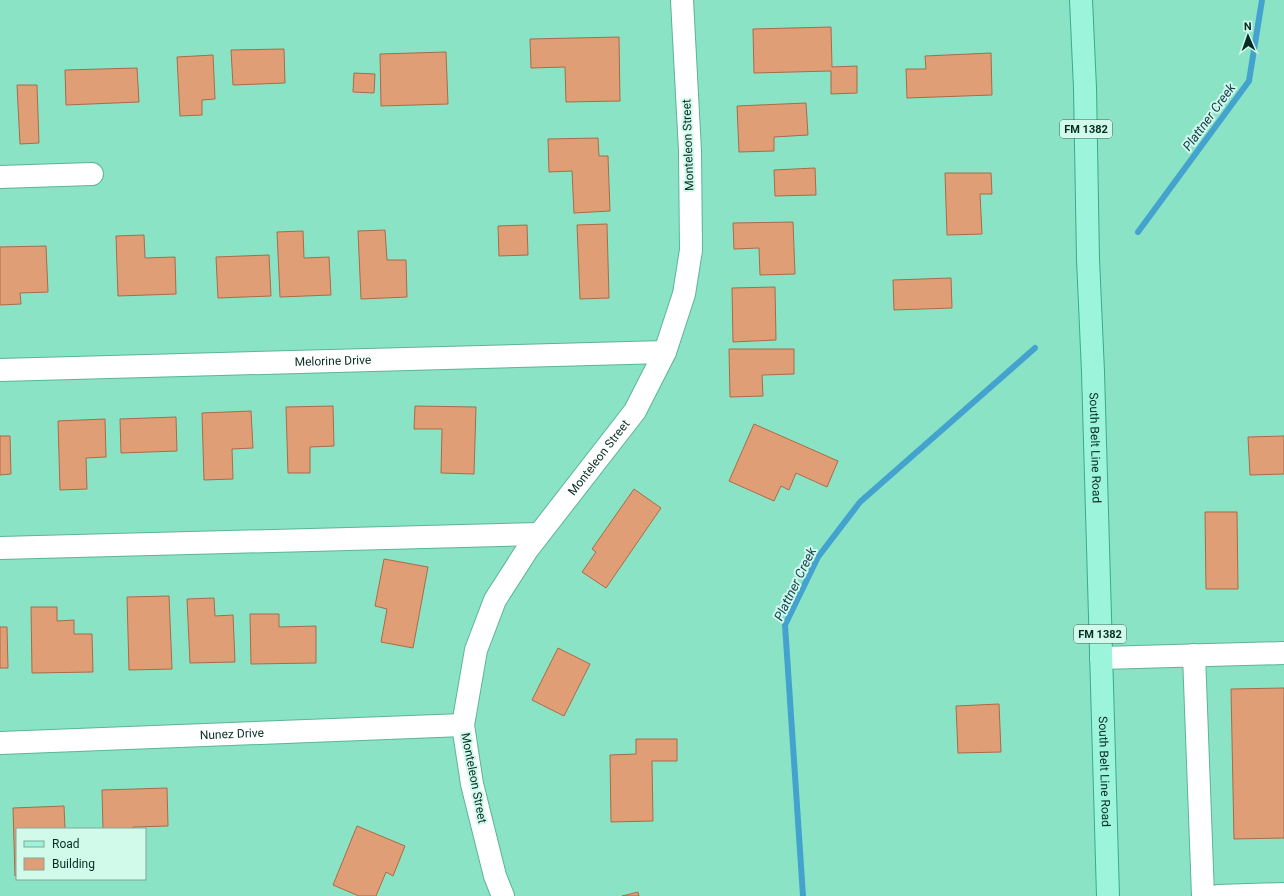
<svg xmlns="http://www.w3.org/2000/svg" width="1284" height="896" font-family="Roboto,sans-serif">
  <style>
    .lines { fill: none; stroke-linecap: round; stroke-linejoin: round }
    .stream { stroke: #43a3ce; stroke-width: 6 }
    .building { fill: #e09e77; stroke: #a96b46 }
    .minor-casing { stroke: #5cb499; stroke-width: 24 }
    .major-casing { stroke: #3da98b; stroke-width: 24 }
    .minor { stroke: #fff; stroke-width: 22 }
    .major { stroke: #9cf4db; stroke-width: 22 }
    .labels { text-anchor: middle; dominant-baseline: central; stroke-width: 4; stroke-linejoin: round; paint-order: stroke }
    .shield { fill: #d1faeb; stroke: #436a5f; stroke-width: 1 }
    .shield-label { font-size: 11px; font-weight: bold; fill: #062d23 }
    .street-label { font-size: 12px; fill: #062d23; stroke: #d1faeb }
    .water-label { font-size: 13px; font-style: italic; fill: #184154; stroke: #d1faeb }
  </style>
  <rect width="100%" height="100%" fill="#8be3c6"/>
  <g class="lines">
    <g class="stream">
      <path d="M1138 232 1249 81 1262 0"/>
      <path d="M803 896 785 625 818 557 860 502 1035 348"/>
    </g>
  </g>
  <g class="building">
    <path d="M831 27 832 67 857 66V93L831 94V71L754 73 753 29Z"/>
    <path d="M619 37 620 101 566 102 565 67 531 68 530 39Z"/>
    <path d="M284 49 285 83 233 85 231 50Z"/>
    <path d="M446 52 448 104 381 106 380 54Z"/>
    <path d="M991 53 992 95 907 98 906 69H926L925 56Z"/>
    <path d="M213 55 215 99 202 100V115L180 116 177 57Z"/>
    <path d="M137 68 139 102 66 105 65 70Z"/>
    <path d="M354 73 375 74 374 93 353 92Z"/>
    <path d="M17 85H37L39 143 20 144Z"/>
    <path d="M806 103 808 135 774 137V151L739 152 737 106Z"/>
    <path d="M598 138 599 156H608L610 211 574 213 572 171 549 172 548 139Z"/>
    <path d="M815 168 816 195 775 196 774 170Z"/>
    <path d="M945 173H991L992 194H980L982 234 947 235Z"/>
    <path d="M793 222 795 274 760 275 759 248 734 249 733 223Z"/>
    <path d="M607 224 609 298 580 299 577 225Z"/>
    <path d="M527 225 528 255 499 256 498 226Z"/>
    <path d="M385 230 387 260H406L407 297 361 299 358 231Z"/>
    <path d="M303 231 304 258 329 257 331 295 280 297 277 232Z"/>
    <path d="M144 235 145 258 175 257 176 294 118 296 116 236Z"/>
    <path d="M46 246 48 292 20 293 21 304 0 305V247Z"/>
    <path d="M269 255 271 296 218 298 216 257Z"/>
    <path d="M951 278 952 308 894 310 893 280Z"/>
    <path d="M775 287 776 340 733 342 732 288Z"/>
    <path d="M729 349H794V374L762 375 763 396 730 397Z"/>
    <path d="M333 406 334 446 310 447V473H288L286 407Z"/>
    <path d="M415 406 476 407 474 474 441 473 442 429H414Z"/>
    <path d="M251 411 253 448 232 449 233 479 204 480 202 413Z"/>
    <path d="M176 417 177 451 121 453 120 419Z"/>
    <path d="M105 419 106 457 86 458 87 489 60 490 58 421Z"/>
    <path d="M754 424 838 461 827 487 796 473 789 490 781 486 774 501 729 481Z"/>
    <path d="M0 436H10L11 474 0 475Z"/>
    <path d="M1284 436V474L1250 475 1248 437Z"/>
    <path d="M634 489 661 508 606 588 582 572 596 552 592 549Z"/>
    <path d="M1205 512H1237L1238 589H1206Z"/>
    <path d="M384 559 428 567 413 648 381 642 387 609 375 606Z"/>
    <path d="M169 596 172 669 129 670 127 597Z"/>
    <path d="M214 598 215 616 233 615 235 662 190 663 187 599Z"/>
    <path d="M31 607H57V621L74 620V634H92L93 672 32 673Z"/>
    <path d="M250 614H279V627L316 626V663L251 664Z"/>
    <path d="M0 627H7L8 668H0Z"/>
    <path d="M558 648 590 664 564 716 532 700Z"/>
    <path d="M1284 688V838L1234 839 1231 689Z"/>
    <path d="M999 704 1001 752 958 753 956 706Z"/>
    <path d="M636 739H677V761H652L653 821 611 822 610 755 636 754Z"/>
    <path d="M167 788 168 826 133 827V829H103L102 790Z"/>
    <path d="M64 806 65 829H17V875L15 876 13 808Z"/>
    <path d="M357 826 405 846 393 876 386 872 376 896H359L333 885Z"/>
    <path d="M638 892 639 896H622Z"/>
  </g>
  <g class="lines">
    <g class="minor-casing">
      <g id="minor">
        <path d="M0 177 92 174"/>
        <path id="s1" d="M0 370 665 352"/>
        <path d="M0 548 539 534"/>
        <path d="M1194 655 1203 896"/>
        <path d="M1101 658 1284 653"/>
        <path id="s2" d="M0 743 463 725"/>
        <path id="s3" d="M503 896 495 876 472 784 463 725 476 650 495 600 527 550 635 411 665 352 684 294 691 250 690 151 682 0"/>
        <path d="M1218 896 1284 894"/>
      </g>
    </g>
    <g class="major-casing">
      <g id="major">
        <path id="s4" d="M1081 0 1085 88 1088 259 1093 372 1108 896"/>
      </g>
    </g>
    <use href="#minor" class="minor"/>
    <use href="#major" class="major"/>
  </g>
  <g class="labels">
    <g class="shield">
      <rect x="1060" y="120" width="52" height="18" rx="3"/>
      <rect x="1074" y="625" width="52" height="18" rx="3"/>
    </g>
    <g class="shield-label">
      <text x="1086" y="129">FM 1382</text>
      <text x="1100" y="634">FM 1382</text>
    </g>
    <g class="street-label">
      <text transform="translate(688 145) rotate(-92)">Monteleon Street</text>
      <text stroke="none"><textPath href="#s1" startOffset="333">Melorine Drive</textPath></text>
      <text stroke="none"><textPath href="#s4" startOffset="448">South Belt Line Road</textPath></text>
      <text stroke="none"><textPath href="#s3" startOffset="482">Monteleon Street</textPath></text>
      <text stroke="none"><textPath href="#s2" startOffset="232">Nunez Drive</textPath></text>
      <text stroke="none"><textPath href="#s4" startOffset="772">South Belt Line Road</textPath></text>
      <text transform="translate(474 778) rotate(79)">Monteleon Street</text>
    </g>
    <g class="water-label">
      <text transform="translate(1209 117) rotate(-54)">Plattner Creek</text>
      <text transform="translate(795 584) rotate(-64)">Plattner Creek</text>
    </g>
  </g>
  <rect x="16" y="828" width="130" height="52" fill="#d1faeb" stroke="#80a89b"/>
  <rect x="24" y="841" width="20" height="6" fill="#9cf4db" stroke="#80a89b"/>
  <text x="52" y="848" font-size="12" fill="#062d23">Road</text>
  <rect x="24" y="858" width="20" height="12" fill="#e09e77" stroke="#80a89b"/>
  <text x="52" y="868" font-size="12" fill="#062d23">Building</text>
  <g transform="translate(1248 36) rotate(358)" stroke="#d1faeb" stroke-width="3" paint-order="stroke">
  <path d="M0-3L7 15L0 10L-7 15Z" fill="#062d23"/>
  <text y="-6" font-size="11" font-weight="bold" text-anchor="middle" fill="#062d23">N</text>
  </g>
</svg>
